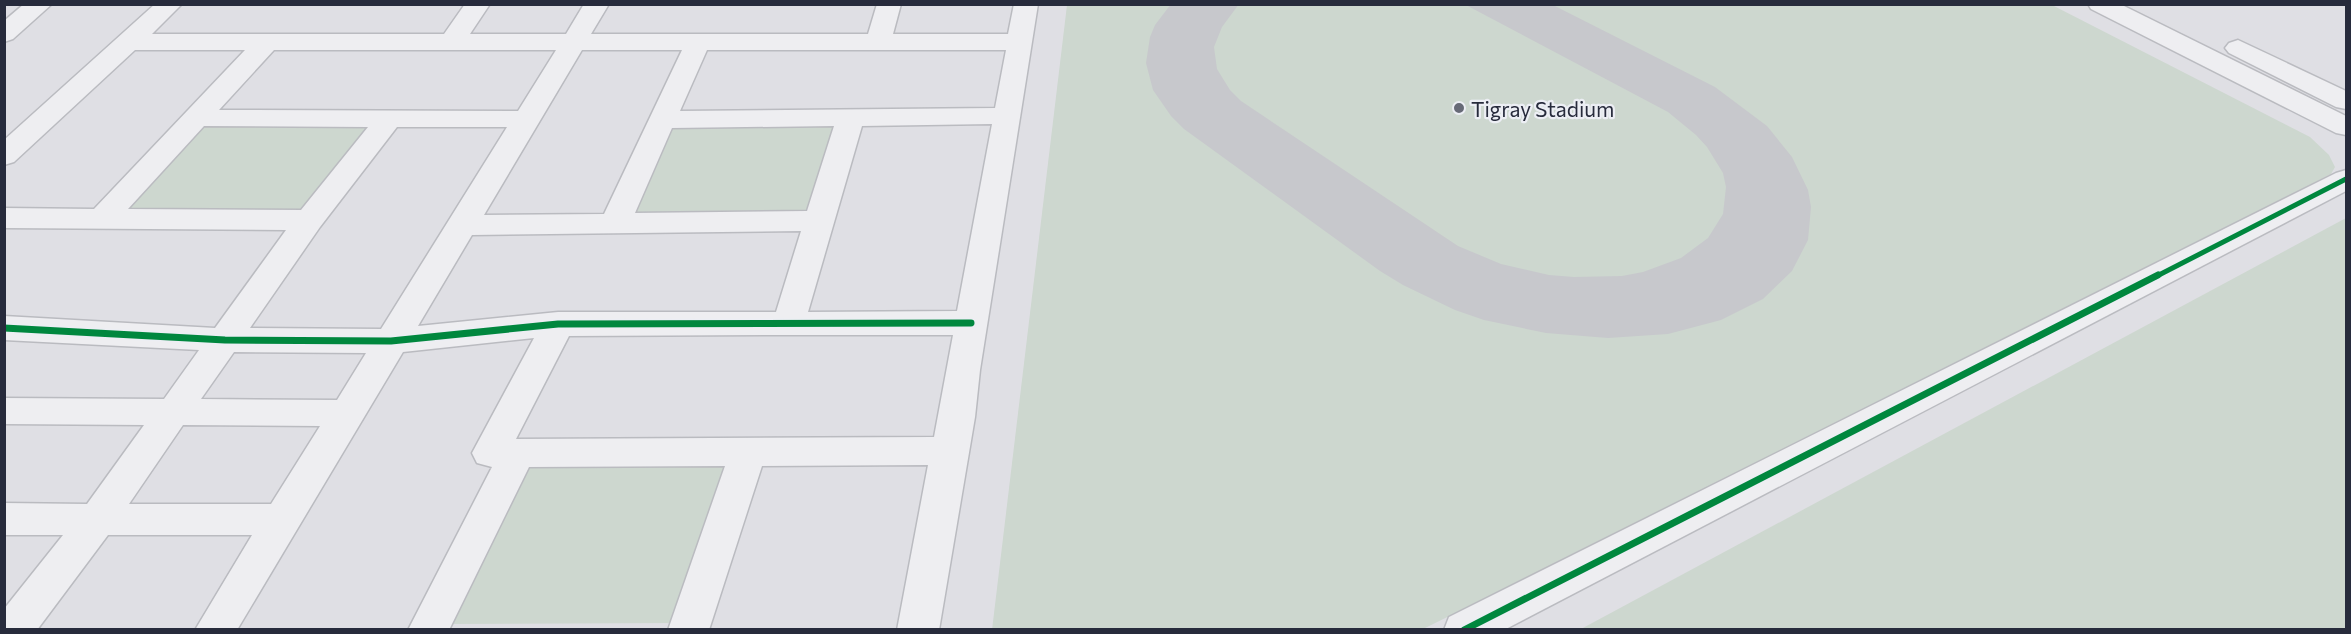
<svg xmlns="http://www.w3.org/2000/svg" width="2351" height="634" font-family="Commissioner,sans-serif">
  <style>
    .green { fill: #cdd7cf }
    .building { fill: #c7c8cc }
    .lines { fill: none; stroke-linecap: round; stroke-linejoin: round }
    .minor-casing { stroke: #babbc0; stroke-width: 3 }
    .minor { fill: #eeeef1; fill-rule: evenodd }
    .cycleway-far1-casing { stroke: #eceef4; stroke-width: 8 }
    .cycleway-casing { stroke: #eceef4; stroke-width: 10 }
    .cycleway-far1 { stroke: #00873e; stroke-width: 5 }
    .cycleway { stroke: #00873e; stroke-width: 7 }
    .poi-dot { fill: #676a77; stroke: #eceef4; stroke-width: 2 }
    .labels { text-anchor: middle; dominant-baseline: central; stroke-width: 4.5; stroke-linejoin: round; paint-order: stroke }
    .poi-label { font-size: 21px; fill: #272b3c; stroke: #eceef4; text-anchor: start }
  </style>
  <rect width="100%" height="100%" fill="#dfdfe4"/>
  <g class="green">
    <path d="M1067 5H2052L2310 137 2329 155 2335 167 2331 174 1986 352 1423 629 992 630Z"/>
    <path d="M200 124H376L308 212H118Z"/>
    <path d="M839 124 811 213 631 214 673 125Z"/>
    <path d="M2346 218V629H1581Z"/>
    <path d="M520 464H733L681 623 444 624Z"/>
  </g>
  <path class="building" d="M1171 4H1239L1222 27 1214 47 1217 69 1230 90 1241 101 1458 246 1501 264 1549 275 1574 277 1622 276 1643 272 1681 258 1708 238 1723 214 1726 187 1723 173 1707 147 1696 135 1668 112 1464 4H1551L1715 87 1767 126 1792 157 1808 190 1811 207 1808 240 1792 271 1763 299 1721 320 1668 334 1608 338 1546 333 1484 320 1455 310 1403 285 1380 271 1184 129 1171 116 1153 90 1146 63 1150 37 1155 25Z"/>
  <g class="lines">
    <g class="minor-casing">
      <g id="minor">
        <path d="M24 4H52L13 39 4 42V21Z"/>
        <path d="M155 4H182L152 34H444L465 4H490L470 34H566L584 4H609L591 34H868L877 4H901L893 34H1008L1014 4H1038L980 370 975 417 939 630H897L928 465 762 466 709 630H668L725 466 529 467 449 630H408L492 467 477 463 472 453 534 338 403 352 237 630H195L252 535H108L37 630H4V609L63 535H4V503L87 504 144 425 4 424V398L164 399 199 350 4 340V316L215 328 286 230 4 228V208L94 209 245 50H135L14 162 4 165V140ZM274 50H556L518 111 219 110ZM582 50H682L604 214 484 215ZM707 50H1006L995 108 680 111ZM992 124 957 311 808 312 862 126ZM204 126 368 127 301 210 128 209ZM834 126 807 211 635 213 672 128ZM397 127H507L381 329 250 328 320 227ZM801 231 776 312H558L418 326 472 235ZM783 335H953L934 437 516 439 569 336ZM234 352 366 353 337 400 201 399ZM183 425 320 426 271 504H129Z"/>
        <path d="M2088 4H2120L2346 116V135L2336 133 2091 9Z"/>
        <path d="M2238 40 2346 91V109L2336 107 2229 53 2225 48 2229 43Z"/>
        <path d="M2346 170V191L1504 630H1444L1449 617 2336 173Z"/>
      </g>
    </g>
    <use href="#minor" class="minor"/>
    <g class="cycleway-far1-casing">
      <path id="cycleway-far1" d="M2155 277 2346 179"/>
    </g>
    <g class="cycleway-casing">
      <g id="cycleway">
        <path d="M4 328 225 340 391 341 558 324 971 323"/>
        <path d="M1464 630 2158 275"/>
      </g>
    </g>
    <use href="#cycleway-far1" class="cycleway-far1"/>
    <use href="#cycleway" class="cycleway"/>
  </g>
  <circle class="poi-dot" cx="1459" cy="108" r="6"/>
  <g class="labels">
    <g class="poi-label">
      <text x="1471" y="108">Tigray Stadium</text>
    </g>
  </g>
  <rect width="2351" height="634" fill="none" stroke="#272b3c" stroke-width="12"/>
</svg>
